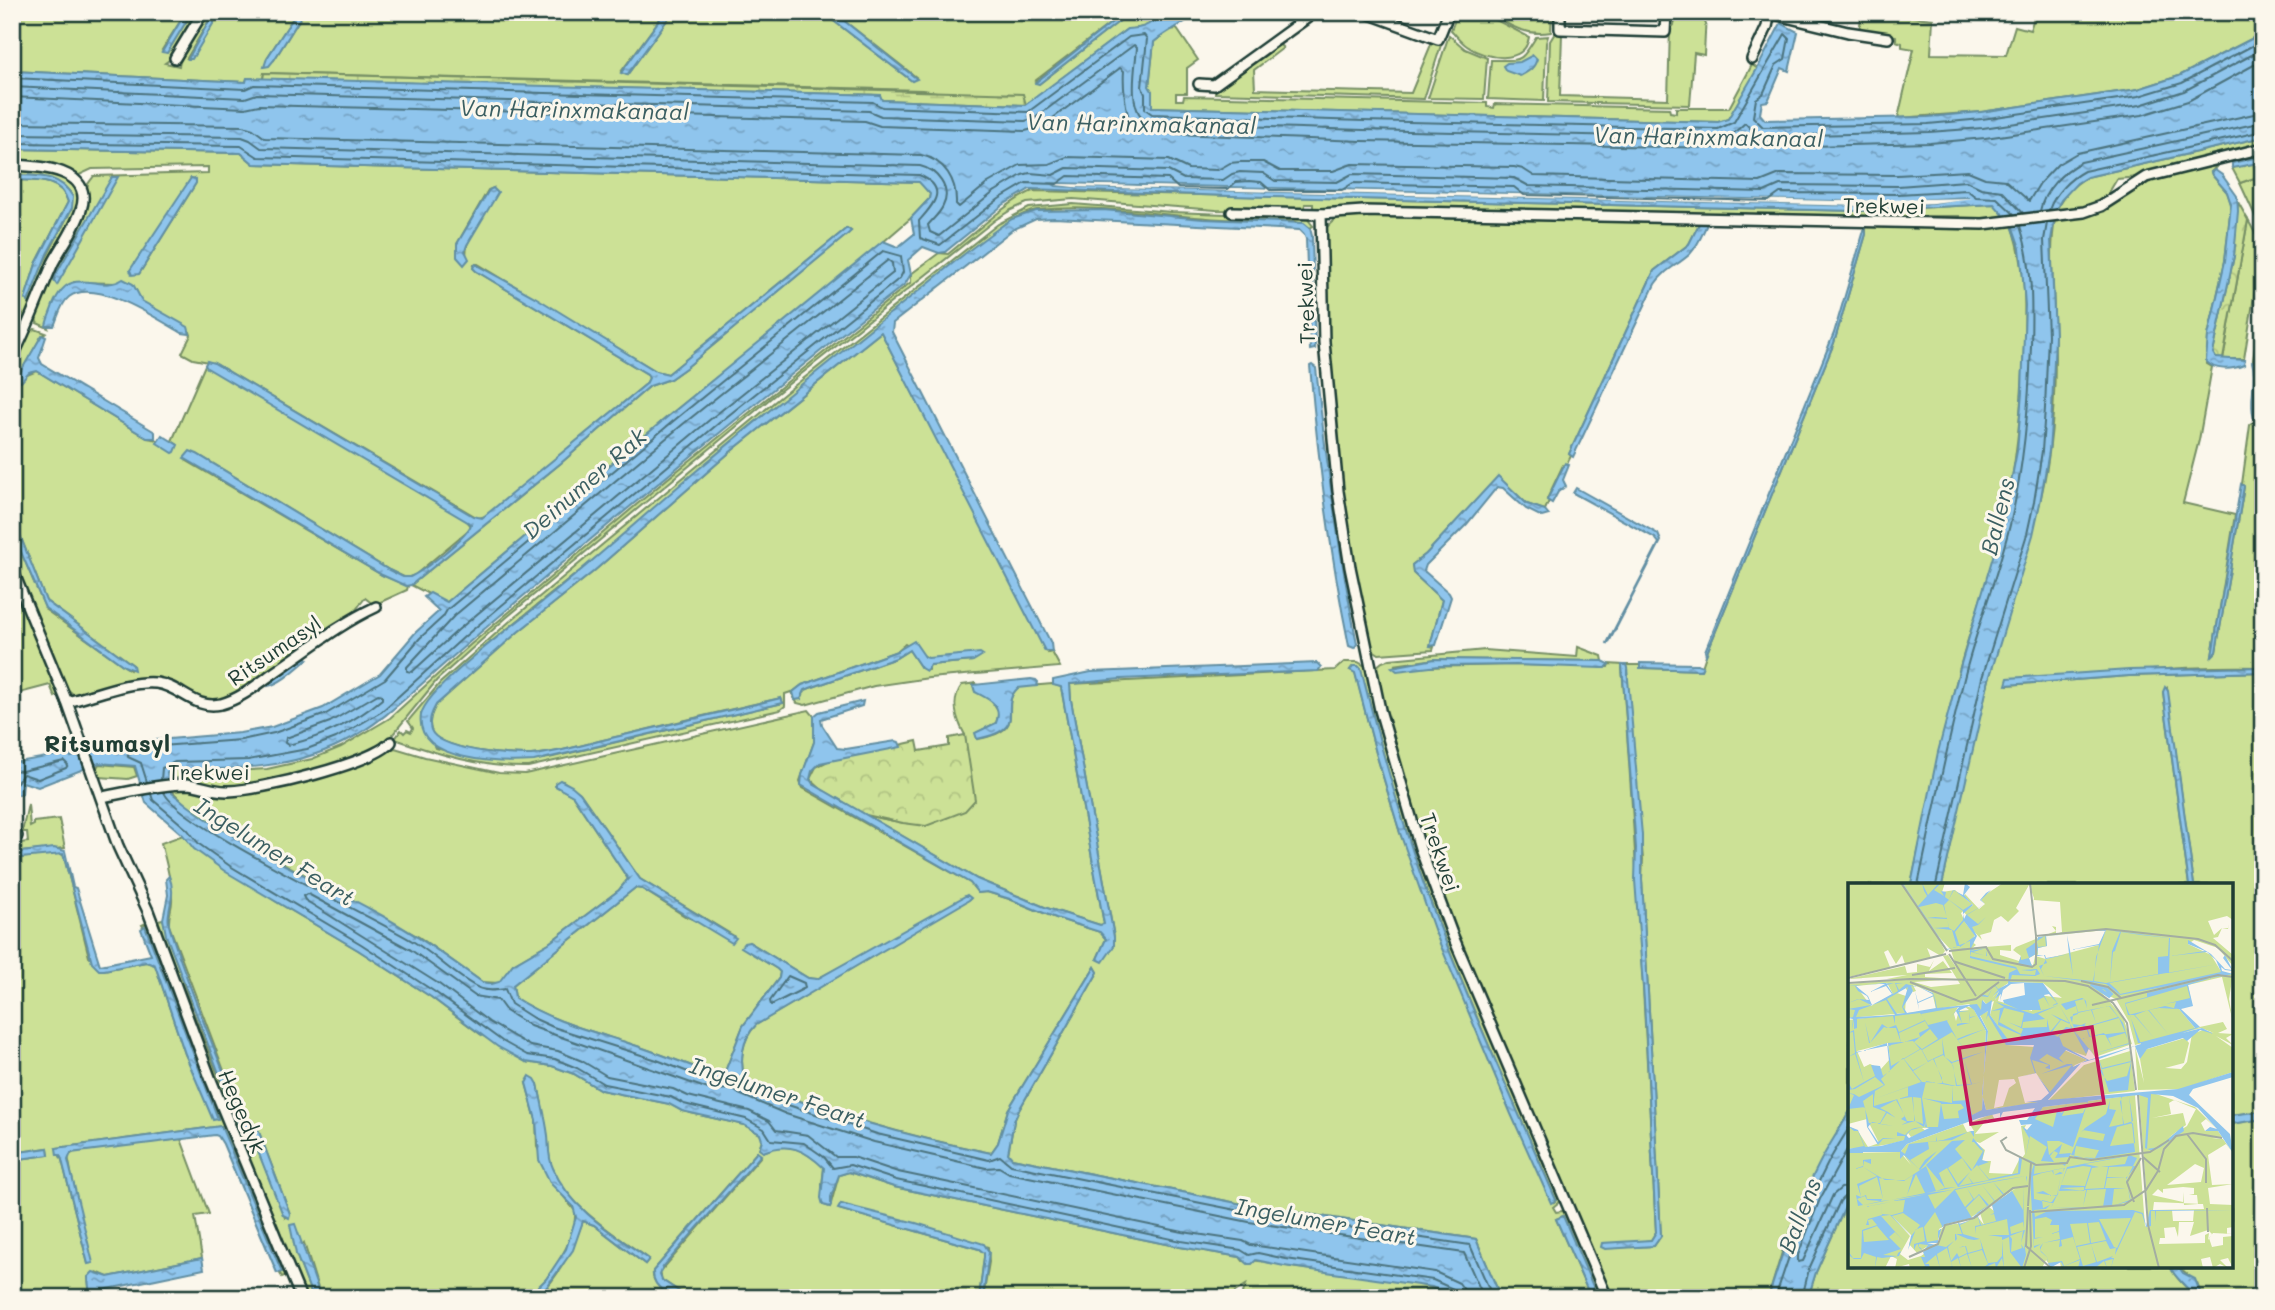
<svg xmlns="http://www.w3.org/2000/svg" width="2275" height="1310" font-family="Mali,sans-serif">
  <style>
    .green { fill: #cce196; stroke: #768f65; stroke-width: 2; fill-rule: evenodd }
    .forest { fill: url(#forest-crowns); stroke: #768f65; stroke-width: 2 }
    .wetland { fill: url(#wetland-marsh); stroke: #768f65; stroke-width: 2 }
    .water { fill: url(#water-ripples); stroke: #628fa3; stroke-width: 2; fill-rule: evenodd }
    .pier { fill: #fbf7ec }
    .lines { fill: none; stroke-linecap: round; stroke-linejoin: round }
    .shore { stroke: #4c737e; stroke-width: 2 }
    .street-casing { stroke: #1f3d34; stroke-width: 14 }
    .street { stroke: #fbf7ec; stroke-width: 9 }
    .labels { text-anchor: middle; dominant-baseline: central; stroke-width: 6; stroke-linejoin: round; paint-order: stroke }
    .street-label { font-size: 21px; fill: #1f3d34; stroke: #fbf7ec }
    .water-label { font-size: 23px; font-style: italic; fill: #3b5f62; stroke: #fbf7ec }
    .quarter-label { font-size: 24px; font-weight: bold; fill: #1f3d34; stroke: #fbf7ec }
    .inset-river { fill: none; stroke: #8fc5ed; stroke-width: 3.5 }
    .inset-road { fill: none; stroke: #a3ada2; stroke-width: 2 }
    .view { fill: #c2185b; fill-opacity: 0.15; stroke: #c2185b; stroke-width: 3.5 }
    .inset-edge { fill: none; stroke: #1f3d34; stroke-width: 3.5 }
  </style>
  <defs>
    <pattern id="forest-crowns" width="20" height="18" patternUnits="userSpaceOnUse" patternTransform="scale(1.75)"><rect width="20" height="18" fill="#cce196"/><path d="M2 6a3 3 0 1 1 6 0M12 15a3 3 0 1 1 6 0" fill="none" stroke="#afc282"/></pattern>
    <pattern id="wetland-marsh" width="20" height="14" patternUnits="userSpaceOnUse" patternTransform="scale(1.75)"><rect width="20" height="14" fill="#cce196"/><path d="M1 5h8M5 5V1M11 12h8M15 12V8" fill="none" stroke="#afc282"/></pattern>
    <pattern id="water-ripples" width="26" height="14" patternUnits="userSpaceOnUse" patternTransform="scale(1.75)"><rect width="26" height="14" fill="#8fc5ed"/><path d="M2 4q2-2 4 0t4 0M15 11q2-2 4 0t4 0" fill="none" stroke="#74a1c1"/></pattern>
  </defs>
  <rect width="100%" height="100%" fill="#fbf7ec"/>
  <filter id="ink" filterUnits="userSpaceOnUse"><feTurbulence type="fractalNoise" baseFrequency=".0143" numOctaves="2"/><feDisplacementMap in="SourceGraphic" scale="14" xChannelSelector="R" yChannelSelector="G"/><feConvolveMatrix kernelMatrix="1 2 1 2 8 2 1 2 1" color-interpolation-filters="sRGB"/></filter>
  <g filter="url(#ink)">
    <g class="green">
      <path d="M12 12H186L162 50 167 53 192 12H200L172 58 165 63 179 66 182 54 207 12H214L187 58H192L220 12H297L267 58 274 60 304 12H665L621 72 627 75 673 12H822L912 81 916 77 833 12H1125L1035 81 1039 84 1131 12H1159C1154 25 1140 29 1127 29L1026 105 923 90 264 73 263 79 247 78 246 82 12 71V49H16L12 44Z"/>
      <path d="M1458 12H1488L1492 18 1529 37C1525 66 1485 59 1467 46 1461 42 1456 35 1451 30Z"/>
      <path d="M1493 12H1508V16H1513L1514 12H1552L1551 32C1531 36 1507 28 1493 12Z"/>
      <path d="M1675 12H1706L1704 55 1694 53 1690 105 1548 102 1550 41 1555 33H1562L1560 96 1668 99 1670 29 1674 25Z"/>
      <path d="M1862 12 1933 19 1931 54 2006 55 2015 26 2030 30 2036 12H2263V33L2179 76 2138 89 1981 112 1898 118 1914 49 1902 47V43L1896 41V36L1859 31Z"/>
      <path d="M1177 29 1198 60 1187 68V93H1176V100H1183L1184 96 1487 103V107L1494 108 1495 104 1669 108 1670 112 1676 113V108H1729L1752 65 1758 69 1728 119 1718 122 1151 107 1152 91 1149 87 1154 42 1169 30Z"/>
      <path d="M1449 35 1465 49 1487 58 1484 99 1428 98Z"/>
      <path d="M1548 36 1546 43 1544 101 1488 99 1491 60C1522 59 1519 65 1536 37Z"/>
      <path d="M1432 42 1441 45 1424 99 1215 93V90L1279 44 1283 48 1254 70 1255 89 1411 93Z"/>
      <path d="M2263 137V146L2138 177 2117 179 2105 199 2082 210 2056 213C2060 198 2073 185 2087 177Z"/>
      <path d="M12 149 241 153 254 164 920 182 930 194 929 199 911 218 860 262 672 413 446 603 411 585 561 463 650 386 670 379 687 367 851 231 847 228 668 374 656 371 478 264H474L473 268 476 271 647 374 649 378 646 384 486 516 478 518 214 363 193 359 182 353 191 335 190 332 141 301 135 288 117 283 74 282 47 326 48 328 37 323 36 315 39 306 85 198 88 184 94 176 208 173V167L92 169 75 177 12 163ZM117 177 61 274 59 279 70 247ZM191 178 196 179V183L139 274ZM493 188 467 245 466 256 457 244 488 190Z"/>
      <path d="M2211 166 2216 167 2211 172 2212 175 2227 192 2231 204 2225 261 2208 336 2207 364 2212 367 2199 440 2183 503 2235 515 2212 656 2216 652 2244 487 2242 484 2250 425 2256 420 2263 421V667C2177 665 2092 674 2007 685L2129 676 2263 672V1111L2231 1115V885H2194L2167 688 2163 692 2189 885H1942C1958 812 1973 739 1992 668 2012 596 2039 527 2049 453 2055 408 2056 360 2054 315 2054 283 2049 252 2055 220L2070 219 2140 183 2186 170 2187 172Z"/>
      <path d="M12 168C41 170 80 168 80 207L12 352V337L23 314 20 311 12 325V180C33 181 61 177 68 202L36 264 25 299 72 208 70 192 42 176 12 175Z"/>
      <path d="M2263 175V233L2240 183Z"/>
      <path d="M1034 191 1857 211 1994 204 2008 218 1959 220V216H1918L1917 220 1313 211V204H1305L1304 211 1216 210 1073 199 1027 203 1011 210 995 220 771 398 506 618 437 680 385 744 378 749 285 780 233 788 169 783 167 773 176 769H215L216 772 267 769 312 759 341 747 390 718 470 645 667 479 911 282V274L939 253 948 254C966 240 1015 195 1034 191Z"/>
      <path d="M1073 204 1172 212 1306 217 1313 226 1310 228C1297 218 1263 220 1247 220 1178 219 1107 203 1037 210 1024 212 1014 219 1003 225L744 431 601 554 486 646 434 694 421 714 436 748C474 760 510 765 549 758L783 703 781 698C727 710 673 723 620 736 591 742 560 753 531 755 511 756 438 750 431 730 428 720 432 713 436 705L518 632 593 572 729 453 881 332 1048 653 1052 652 1060 667 929 678 874 686 805 705 797 703 791 692 785 694V706L780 710 528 767C483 768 437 754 395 739L401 730 404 733 407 730 411 732 413 728 408 721 440 683 509 622 784 394 998 224 1029 208ZM905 644 928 658 973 661 930 665 928 670 921 668 909 650 896 658 810 688 805 690 801 699 794 697 793 692 802 685 897 651Z"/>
      <path d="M1363 214 1703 222 1699 224 1689 244 1654 271 1569 454 1571 456 1567 464 1563 465 1547 499 1549 501 1545 510 1527 504 1498 477 1426 554 1412 565 1413 573 1442 600 1430 646 1434 647 1433 650 1379 654 1370 648 1344 510 1326 318 1324 232C1333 215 1346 216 1363 214Z"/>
      <path d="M2248 220 2262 246 2244 359H2223Z"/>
      <path d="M1866 225H2012C2026 264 2025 304 2024 345 2022 406 2017 465 2003 524 1991 573 1973 619 1960 667 1941 739 1927 812 1911 885H1850V1111L1820 1163 1806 1193 1783 1249 1768 1298H1610C1523 1094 1420 886 1375 668L1382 662 1390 659 1485 650 1577 657 1578 647 1602 656 1603 661 1435 659 1394 665 1422 667 1515 665 1608 667 1609 664 1623 665 1622 668C1637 856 1646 1044 1656 1232L1651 1240 1603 1248 1654 1246 1661 1236 1642 879 1643 859 1626 665H1639L1644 668 1701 670 1706 655 1834 343 1866 234Z"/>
      <path d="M2263 299V358L2253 361V360Z"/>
      <path d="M35 329 46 333 41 337 17 379 37 371 147 438 159 440 158 443 178 445 172 441 205 365 467 521 472 527 415 575 406 578 389 570 197 454 187 461 382 575 408 586 407 590 374 605 365 598 351 616 248 687 229 698 206 703 177 688 175 683 158 677H144V679L74 695 64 686 25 586 12 560V531L46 610 130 670 133 665 46 601 12 515V398L14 388H12C12 369 15 339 35 329Z"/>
      <path d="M12 578 60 694 55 697 50 685 12 695Z"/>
      <path d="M1344 662H1358L1365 666 1405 808 1560 1197 1558 1203 1553 1207 1556 1212 1562 1211 1569 1215 1603 1298H1598L1563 1216 1556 1219 1591 1298H1501L1476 1239 1252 1206 1012 1158 1008 1154 1014 1121 1019 1110 1098 972 1095 967 1008 1110 998 1143 991 1153C906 1136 825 1113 745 1080 739 1061 742 1039 756 1025L971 898 817 979 808 978 749 942 742 947 777 969 780 972 779 978 743 1026 724 1074 716 1075C686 1064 656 1052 625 1042 587 1030 549 1020 515 998L513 985 635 888 642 889 685 916 734 936 640 879 580 793 563 781 556 786 573 796 628 879 619 890 549 943 513 964 499 983 482 982 419 937 226 832 187 806 171 790C196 786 221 794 246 793 294 792 350 766 395 748L425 757 499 773 525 774 809 710 814 716V742L800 781 803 788 970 883 978 893 987 892 1009 899 1056 918 1100 932 1106 939 1097 959 1114 937 1071 700 1070 684 1335 670ZM1353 666H1358L1361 669C1379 741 1398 814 1424 884 1463 991 1511 1095 1556 1200L1554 1202 1400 833 1376 753 1355 672 1350 670Z"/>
      <path d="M977 683 973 685 975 691 991 700 999 713 996 723 976 733 978 739C1031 729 997 708 1018 687L1052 684 1061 687 1104 924 1100 925 1047 908 977 879 866 815 903 823 965 735C956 719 950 701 962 685Z"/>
      <path d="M99 764 134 767 137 776 128 779 99 777 96 769Z"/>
      <path d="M28 804 30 827 34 825V822L59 819 65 848 21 852 12 859V841L18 840 19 843 28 842 27 832H22Z"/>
      <path d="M183 835 275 901 358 950 431 997 480 1034 526 1062 552 1066 574 1074 601 1090 670 1104 682 1111 744 1125 760 1134 762 1139 759 1149 766 1151C787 1139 809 1153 824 1168L822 1185 824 1205 830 1207 839 1175 849 1172 894 1187 1180 1247 1240 1257 1243 1261C1262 1259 1279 1265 1297 1268 1337 1273 1422 1277 1453 1298H1241L1246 1285 1235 1292 1232 1298H983L989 1262 988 1247 841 1204 839 1209 979 1249 984 1253V1257L979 1298H689L662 1280 660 1272 761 1156 757 1152 653 1271C651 1284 665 1291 674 1298H537C559 1276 573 1250 583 1221L594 1225 645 1264 649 1259C616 1235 565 1205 551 1165 548 1154 549 1143 547 1132 544 1116 541 1100 538 1084L526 1083 536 1120 537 1147 564 1197 575 1211C577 1235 560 1260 547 1278 541 1286 532 1290 527 1298H321L304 1243 296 1254 313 1298H305L279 1229 215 1079 160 933 162 931 158 920 163 919 191 1006 239 1128 250 1131 285 1218 290 1214 259 1132C254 1120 245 1122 240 1113L169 925C168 915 173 907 172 898 171 880 166 861 161 843Z"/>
      <path d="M60 853 64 856 89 957 104 970 146 962 155 965 185 1054 218 1118 149 935 142 925 146 923 151 935H153L207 1080 287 1275 282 1277 279 1272 282 1271 221 1126 56 1148 62 1160 88 1264 68 1156 76 1151 181 1139 209 1214 195 1216 202 1258 108 1277 97 1272 88 1277 90 1298H12V1160L49 1155 48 1148 12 1153V867L20 858Z"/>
      <path d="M2263 1119V1298H2202L2197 1283 2178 1266H2231V1124Z"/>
      <path d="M1850 1196V1266H2170C2175 1280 2187 1285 2194 1298H1808L1816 1272Z"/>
    </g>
    <g class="forest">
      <path d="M2263 162V175L2240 183 2232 168Z"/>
      <path d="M2238 202 2248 220 2223 359 2216 358 2213 353 2234 256Z"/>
      <path d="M965 735 975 800 965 811 926 826 903 823 866 815 821 789 810 779 816 767 828 761 917 741 919 751 949 746V738Z"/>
    </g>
    <path class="wetland" d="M264 73 1023 94 1026 105 881 100 880 95 263 79Z"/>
    <g class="water">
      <path d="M186 12H192L167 53 162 52Z"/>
      <path d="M214 12H220L192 59H188Z"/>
      <path d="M297 12H304L274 60 269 66 264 67 267 58Z"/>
      <path d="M665 12H673L627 75 621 73Z"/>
      <path d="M822 12H833L917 79 912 81Z"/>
      <path d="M1125 12H1131L1039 84 1035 83Z"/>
      <path d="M1159 12H1200C1184 24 1168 30 1154 42L1149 86 1152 91V107L1718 122 1728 119 1757 69 1781 23 1798 32 1789 71 1782 68 1768 101 1762 102 1760 114 1765 120 1928 117 1981 112 2138 89 2179 76 2263 33V137L2087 177 2077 183 2061 200 2056 210 2051 240 2055 336 2052 409 2049 451 2040 503 2033 535 1989 679 1942 885H1911L1938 752 1961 664 2003 523 2017 451 2022 393 2025 305 2022 267 2020 248 2012 225 1994 204 1857 211 1230 196 1030 189 1003 205 945 252 939 253 923 247 908 260 911 274 905 284C777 385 651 488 527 593 498 617 470 641 442 666 410 694 381 724 342 743 291 769 232 770 176 769L167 773 172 793C231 842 303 873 370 909 410 930 446 956 482 982L492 984 499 982 513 964 549 943 619 890 628 879 573 796 555 786V783L560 780 572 786 580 793 640 879 736 938 732 943 642 889 635 888 513 985 515 998C549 1020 587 1030 625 1042 656 1052 686 1064 716 1075L724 1074 743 1026 779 978 780 972 777 969 741 947 744 943 749 942 808 978 817 979 967 895 971 898 969 900 756 1025C742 1039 739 1061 745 1080 824 1113 906 1136 991 1153L998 1143 1008 1110 1095 967 1098 972 1019 1110 1014 1121 1008 1153 1012 1158 1252 1206 1476 1239 1501 1298H1453L1432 1287 1284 1266 1256 1260 1252 1264H1248L1240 1257 1180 1247 894 1187 849 1172 839 1175 831 1197V1205L830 1207 823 1205 821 1198 824 1168C804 1149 789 1142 763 1152L759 1149 762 1140 760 1134 744 1125 682 1111 669 1104 601 1090 574 1074 552 1066 526 1062 498 1047 431 997 358 950 226 872 194 849 183 835 146 803 135 766 99 763 38 787 23 782 22 794 12 796V763L69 753 71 757 145 741 240 733 272 727 323 708 380 674 415 633 439 611 424 597 430 593 447 602 672 413 883 241 898 247 914 234 911 218 929 199 930 194 919 182 254 164 241 153 12 149V71L246 82 247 78 880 95 882 100 1025 105 1127 29C1140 29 1154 25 1159 12ZM1051 183 1835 201H1898L1969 197 1933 203 1867 206 1073 187 1056 186Z"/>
      <path d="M1533 55 1537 59C1534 69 1529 71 1520 76L1506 71 1503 66 1507 63 1520 62Z"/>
      <path d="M2263 156V162L2232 168V163Z"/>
      <path d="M2215 170 2222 175 2237 196 2238 211 2234 256 2213 353 2216 358 2245 360 2244 365C2232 370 2214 371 2206 361L2208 336 2225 261 2231 204 2227 192 2212 175 2211 172Z"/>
      <path d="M12 175C37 176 60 173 73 197L72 208 47 254 28 302 25 299 36 264 68 202C61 177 33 181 12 180Z"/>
      <path d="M112 177H118L57 285 54 281 56 274Z"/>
      <path d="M191 178 196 179V183L139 274 132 275 130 270Z"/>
      <path d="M493 188 498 193 467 245 465 251 469 259 464 265 457 257V244L489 190Z"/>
      <path d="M1103 210 1203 219 1304 223 1310 228 1312 236 1315 349 1310 350 1306 239 1304 234 1300 230 1054 218 1036 219 1012 230 893 323 892 332 1051 643 1052 652 1045 651 881 332 729 453 593 572 518 632 436 705C432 712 428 720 431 730 438 750 511 756 531 755 560 753 591 742 620 736 673 723 727 711 781 698L783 703 534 761C504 763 414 763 421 715 425 690 513 625 536 607 588 566 638 521 689 477 761 417 833 358 907 300 942 273 975 243 1012 219L1036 211Z"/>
      <path d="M1703 222 1707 224C1702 235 1698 246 1690 254 1677 266 1665 269 1655 284L1573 457 1569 454 1654 271 1689 244 1699 224Z"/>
      <path d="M1865 227 1866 234 1834 343 1706 655 1705 651 1834 333Z"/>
      <path d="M847 228 851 231 848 234 687 367 670 379 650 386 561 463 411 585 406 586 382 575 184 458 190 451 197 454 389 570 403 577H410C423 571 469 536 471 524L207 368 205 365 207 361 214 363 473 516 482 518 646 384 649 378 647 374 476 271 473 268 475 264 535 297 656 371 668 374Z"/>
      <path d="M123 279 133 284 142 301 188 327 190 334 182 333C159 320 96 277 69 297 61 303 58 317 54 326H46C47 319 51 312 53 305 71 261 99 295 123 279Z"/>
      <path d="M42 335 46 337 39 358 42 364 155 432V438H147L37 371 29 373 21 382 18 381V376Z"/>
      <path d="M2263 358 2257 410 2263 416V421L2254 418C2248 400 2258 380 2252 362Z"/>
      <path d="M1312 365 1316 368C1326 461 1339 552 1357 644L1354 648 1349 646C1330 553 1318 460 1310 366Z"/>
      <path d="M162 435 178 445 175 452 173 453 157 443Z"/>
      <path d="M1565 463 1569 465 1563 480 1566 486 1558 492 1552 503 1547 500Z"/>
      <path d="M1498 476 1527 504 1545 510 1549 515 1542 517 1526 509 1503 488 1497 487 1467 524 1426 565 1424 571 1449 593 1451 597 1436 645 1430 646 1442 600 1413 573 1412 565 1426 554Z"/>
      <path d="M2241 484 2244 486 2216 652 2212 656Z"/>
      <path d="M1576 488 1658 534 1661 541 1608 644 1607 643 1659 543 1655 538 1573 493Z"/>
      <path d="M12 515 46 601 133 665 134 670 124 666 45 608 12 531Z"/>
      <path d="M914 641 925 657 928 658 980 653 983 655 973 661 930 665 926 671 921 668 909 650 896 658 810 688 805 690 801 699 795 700 793 692 802 685 897 651Z"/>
      <path d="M306 656 308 659C297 668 282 683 268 686V684Z"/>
      <path d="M1435 659 1603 661 1609 664 1606 668H1601L1516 665 1439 666 1397 671 1392 667Z"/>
      <path d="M1317 663 1321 667 1318 671 1121 679 1070 684 1071 700 1114 937V946L1103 962 1097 959 1106 939 1100 932 1056 918 1010 899 987 892 978 893 970 883 801 785 802 775 814 742V716L819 712 863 701 862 706 821 719 822 725 837 748 846 749 896 741 899 742 901 747 820 763 812 771 810 779 813 784 977 879 1047 908 1100 925 1104 924 1061 687 1053 685V680L1091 672Z"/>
      <path d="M1640 663 1697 664 1703 666 1701 670 1644 668H1640Z"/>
      <path d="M1622 665H1626L1627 668 1642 835V879L1661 1236 1654 1246 1605 1249 1601 1247 1602 1243 1651 1240 1656 1232 1644 1000 1635 880 1636 848Z"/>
      <path d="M1353 666H1358L1361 669C1379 741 1399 813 1423 882 1462 990 1511 1095 1556 1200L1551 1203 1511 1114 1435 932 1400 833 1376 753 1355 673 1350 670Z"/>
      <path d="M2263 667V672L2129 676 2006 685 2008 678 2129 670Z"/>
      <path d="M1031 679 1036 680 1038 682 1037 686 1018 688C996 708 1032 728 977 739L975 733 996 723C1003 705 989 699 975 692L973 685Z"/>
      <path d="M2165 687 2168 691 2194 885H2189L2163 692Z"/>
      <path d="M54 848 65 851 73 887 76 888 100 965 151 955 141 929 145 926 218 1119 213 1120 185 1054 155 965 146 962 104 970H99L92 963 63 854 20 858 12 867V859L21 852Z"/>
      <path d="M169 876C178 898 164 911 170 929 190 992 216 1052 240 1113 245 1122 254 1120 259 1132L290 1214 289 1218 283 1215 250 1131 240 1128 166 935 163 919 168 895 166 879Z"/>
      <path d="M530 1076 535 1079 538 1084C541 1101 546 1119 548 1136 549 1147 548 1158 553 1168 570 1209 615 1235 649 1259L645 1264 594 1225 583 1221 573 1250 546 1288 537 1298H527L546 1279 566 1249 576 1217 573 1206 551 1184 539 1160 536 1120 526 1083Z"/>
      <path d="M1850 1111V1196L1816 1272 1808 1298H1768C1783 1252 1797 1206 1819 1164 1828 1146 1840 1129 1850 1111Z"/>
      <path d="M2263 1111V1119L2231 1124V1115Z"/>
      <path d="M221 1126 282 1272 277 1273 223 1144 218 1136 215 1135 71 1153 68 1160 93 1263 88 1264 62 1160 60 1155H57L56 1148Z"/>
      <path d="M48 1148 49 1155 12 1160V1153Z"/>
      <path d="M757 1152 761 1155 663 1267 660 1275 662 1280 689 1298C673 1298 652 1290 653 1271Z"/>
      <path d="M841 1204 916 1223 984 1244 989 1252 983 1298H979L984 1257V1253L979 1249 838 1209Z"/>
      <path d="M1563 1216 1598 1298H1591L1556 1219Z"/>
      <path d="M295 1224 321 1298H313L296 1254 290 1225Z"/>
      <path d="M202 1258 204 1269 108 1289 103 1293V1298H90L88 1277 93 1272 108 1277Z"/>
      <path d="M2170 1266H2178L2183 1273 2195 1279 2202 1298H2194C2188 1285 2175 1280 2170 1266Z"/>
    </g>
    <path class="pier" d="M1050 184 1835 201 1973 198 1933 203 1867 206 1073 187Z"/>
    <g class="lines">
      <g class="shore">
        <path d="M12 78 245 89 254 85 873 102 882 107 1028 112 1129 37 1144 35 1147 39 1142 87 1145 94V109L1152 114 1363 121 1718 129 1734 122 1785 34 1789 38 1785 59 1776 65 1763 94 1756 99 1753 117 1763 127 1928 124 1982 119 2139 96 2182 83 2263 40"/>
        <path d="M12 87 245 98 257 94 869 111 881 116 1025 121 1035 118 1134 45 1137 48C1135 70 1126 114 1150 123L1363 130 1719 138 1734 133 1745 123 1756 134 1765 136 1929 132 1983 128 2140 105 2184 91 2263 49"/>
        <path d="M12 97 245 108 259 105 865 121 880 126 1025 131 1041 127 1120 68 1124 71C1123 82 1124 89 1125 99 1128 117 1127 127 1149 133L1362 141 1719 148 1745 139 1766 147 1930 143 1985 138 2142 115 2188 101 2263 60"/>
        <path d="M12 123 243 126 253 129 265 138 921 155C945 160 957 181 956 204L959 207 988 183 1020 165 1049 164 1067 157 1169 160 1188 169 1218 170 1230 163 1240 162H1263L1280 171H1333L1352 164 1514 167 1523 169 1534 176 1760 182 1780 174 1897 175 1968 171 1985 178 2005 180 2029 201 2040 183 2058 164 2077 153 2263 112"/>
        <path d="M12 134 242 137 250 140 261 148 920 166C937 170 952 189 943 206 940 213 933 219 928 225L930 232 939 236 994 192 1022 175 1030 173 1053 175 1067 168 1168 171 1184 179 1223 180 1232 174 1240 172 1263 173 1275 181 1337 182 1352 174 1514 178 1529 186 1764 192 1780 185 1898 186 1966 181 1981 188 2002 191 2023 213"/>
        <path d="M12 143 241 146 258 157 919 175C949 188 934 204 919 221L920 238 940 245 999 199 1026 183 1057 184 1068 176 1168 179 1178 188 1228 189 1236 182 1249 181 1261 182 1270 190H1342L1353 183 1514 187 1524 195 1769 201 1780 193 1898 194 1967 190 1976 197 1997 198 2014 214"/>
        <path d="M2049 210C2055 193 2069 179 2084 171L2263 131"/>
        <path d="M2040 211C2044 190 2062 172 2081 162L2263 122"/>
        <path d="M888 260 892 263 893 273 713 417 458 630 412 672 407 671V667L454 616 682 425Z"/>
        <path d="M378 694 382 695V699C355 722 322 737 288 745L285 743 286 738 330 722Z"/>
        <path d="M12 770 22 771 64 761 68 765 66 768 38 779 23 774 12 789"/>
        <path d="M147 782 141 763 128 757V752L147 747 241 740 274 733 326 714 385 679 420 638 443 617 447 610 677 418 883 251 901 256 903 272 900 278 719 423 464 637 381 712 336 738 307 749 248 760 175 762 162 768 161 780"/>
        <path d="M164 792C177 825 372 916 414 942 434 954 460 980 479 988 488 992 497 990 505 989L511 1004 533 1018 553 1027 657 1060 714 1082 725 1081 734 1075 742 1086 788 1105 877 1134 989 1160 1000 1156 1011 1165 1251 1213 1470 1245 1493 1298"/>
        <path d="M151 794 153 800 188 830 199 844 230 866 361 944 435 992 502 1041 527 1055 555 1059 577 1068 604 1084 671 1097 684 1104 746 1119 764 1129 771 1140 804 1143 824 1157 833 1168 850 1165 896 1180 1181 1241 1241 1250 1249 1255 1258 1253 1286 1259 1433 1280 1453 1289 1456 1298"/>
        <path d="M1918 885C1934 812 1948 739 1967 667 1980 620 1998 573 2010 525 2024 466 2029 407 2031 346 2032 306 2033 265 2020 226"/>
        <path d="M1936 885 1982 678 2027 534 2034 502 2042 451 2045 408 2048 335 2044 240 2047 223"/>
        <path d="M788 976 804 983 805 988 771 1005 770 1001Z"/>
        <path d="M1850 1144 1820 1199 1798 1255V1262L1803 1261 1833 1195 1841 1188 1850 1187"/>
        <path d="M1465 1298 1464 1290 1459 1283 1435 1272 1251 1245 1243 1241 1183 1232 898 1172 853 1157H836L808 1135 776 1130 769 1121 749 1111 688 1096 673 1089 607 1076 582 1061 558 1051 530 1046 489 1022 439 984 305 900 303 896 308 894 411 950 475 996 498 1000 506 1011 530 1026 711 1090 732 1089 739 1094 786 1114 874 1142 986 1168 999 1167 1009 1173 1249 1222 1464 1253 1484 1298"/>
        <path d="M1775 1298C1790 1254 1804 1210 1825 1169 1832 1154 1842 1140 1850 1126"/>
        <path d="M1802 1298 1809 1269 1840 1201 1844 1197 1850 1196"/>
      </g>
      <g class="street-casing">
        <g id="street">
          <path d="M1364 12 1438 39 1449 12"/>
          <path d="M1560 12V29L1665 32 1666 12"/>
          <path d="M1770 13 1848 32 1888 38"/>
          <path d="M175 58 203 12"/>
          <path d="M1752 59 1767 27 1770 12"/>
          <path d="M1199 84 1214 85 1315 12"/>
          <path d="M12 165C38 166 95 168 81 210 75 229 62 246 53 263 39 295 28 327 12 358"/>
          <path d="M1232 212 1321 214 1363 211 1983 224 2084 212 2101 206 2146 177 2263 148"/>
          <path d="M1321 214 1324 342 1338 491 1350 567 1380 710 1420 848 1452 934 1607 1298"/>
          <path d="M12 569 67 702 118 846 148 911 211 1080 301 1298"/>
          <path d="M67 702C93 696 130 680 156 683 181 686 194 710 221 704 240 699 257 685 272 674 306 651 339 624 376 607"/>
          <path d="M102 797C129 792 159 784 187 784 201 785 214 792 229 791 260 790 372 764 391 742"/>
          <path d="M12 837 17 836"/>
        </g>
      </g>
      <use href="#street" class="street"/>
    </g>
  </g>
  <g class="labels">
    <g class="street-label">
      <text transform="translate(1884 205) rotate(1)">Trekwei</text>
      <text transform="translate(1305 303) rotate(-92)">Trekwei</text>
      <text transform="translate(274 650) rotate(-34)">Ritsumasyl</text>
      <text x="209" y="771">Trekwei</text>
      <text transform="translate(1441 852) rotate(71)">Trekwei</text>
      <text transform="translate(243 1111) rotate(67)">Hegedyk</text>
    </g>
    <g class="water-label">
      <text transform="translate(574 109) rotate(1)">Van Harinxmakanaal</text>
      <text transform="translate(1141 123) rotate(1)">Van Harinxmakanaal</text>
      <text transform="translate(1708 136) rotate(1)">Van Harinxmakanaal</text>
      <text transform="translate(584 483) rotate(-41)">Deinumer Rak</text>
      <text transform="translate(1997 516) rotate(-76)">Ballens</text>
      <text transform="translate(275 851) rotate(32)">Ingelumer Feart</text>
      <text transform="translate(778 1092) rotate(18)">Ingelumer Feart</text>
      <text transform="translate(1799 1215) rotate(-68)">Ballens</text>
      <text transform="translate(1326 1221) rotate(10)">Ingelumer Feart</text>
    </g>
    <g class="quarter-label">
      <text x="107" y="742">Ritsumasyl</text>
    </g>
  </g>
  <g transform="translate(1848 883)">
    <rect width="385" height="385" fill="#fbf7ec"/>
    <path d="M0 0H97L94 9 107 7 124 21 113 30 116 37 121 35 116 29 125 22 116 13 117 11 131 26 137 21 133 17 137 12 155 0H385V37L379 33 360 38 366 52 374 45H380L381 41 380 46 374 45 370 54 365 55 385 72V83L370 65 346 57 340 61 363 72 374 90 385 91 381 116 385 139 374 94 340 102 344 122 331 126 347 145 375 139 379 146 370 150 385 151 378 155 385 162 368 153 385 165V189L333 206 290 207 287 163 296 200 292 176 296 167 337 155 341 160 336 180 317 185 333 186 339 179 344 151 355 147 366 150 353 145 287 162 281 139 268 116 254 110 275 134 284 161 247 174 241 165 238 173 197 159 160 158 142 132 146 118 138 121 135 117 136 125 130 129 121 121 88 126 84 109 65 102 68 108 65 109 62 102 60 109 57 104 49 110 58 113 57 130 0 135V101L62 96H39L59 92 0 96 57 83 59 90 69 89V81L82 84 86 77 81 88 95 78 104 90 77 91V94L109 96 66 99 83 104 112 101 95 73 100 72 108 84 103 67 88 51 97 68 93 73 79 65 83 75 57 81 54 72 48 81 40 67 36 69 42 84 50 83 0 94ZM181 2 186 15 184 28 186 17 212 19 214 49 208 51V44L204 43 208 48 168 64 165 67 173 73 171 78 152 72V67L163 68V62L124 65 128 62 123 58 127 52 116 38 134 57 132 52 143 49 146 37 153 33 160 39 171 28 168 25ZM258 47 251 62 198 76 187 73 185 83 181 79V75L188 71 190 72V65L199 63 198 53ZM162 99 195 100 214 115 183 111 184 128 150 118 152 110 147 117 151 107 144 115 151 106ZM39 100 45 111 23 123 8 103ZM116 123 125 125 138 148 134 228 96 244 74 245 79 249 63 254 60 250 57 257 42 261 30 263 0 266V243L10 248 20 264 31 260 19 236 0 241V137L110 124 106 131 108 138 112 124V128L121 127ZM40 160 42 176 33 186 22 181 16 184 9 168ZM140 128 159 162 214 166 239 177 227 182 194 219 138 227 134 211 140 148 132 132ZM188 190 202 210 194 217 177 220 170 194ZM166 196 168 200 161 205 155 223 146 225 151 197ZM282 168 287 208 200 218 236 182ZM305 210 347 224 369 246 358 236 353 240 357 248H370L374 254 364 255 375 256 385 270 378 261 360 272 364 302 385 301 360 305 362 321 385 322V344L379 345V351H385L365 350 361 355 364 364 375 362V354L385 353V385L380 375 372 377 380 385 372 381 365 385 362 374 353 376 355 385H213L212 379 202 382 198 377 194 385H62L61 381 47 385 49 376 43 373 37 385H0V270L52 269 63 282 53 268 59 261 115 241 119 249 126 248 121 240 144 231 147 237 139 236 127 251 151 249 132 260 126 258 137 267 134 278H143L141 290 164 291 172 275 168 272 174 275 177 271 173 243 178 242 176 246 181 254 186 233 195 224 287 212 297 343 301 345 291 212ZM326 217 348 226 339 243 320 255 338 242 335 230 304 235 323 231 321 220ZM347 281 356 285 353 299 319 302ZM171 303 144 322 146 328 141 324 132 330 136 342 129 333 116 340 98 342 91 348V360L73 373 60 377 52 371 62 353 43 332 64 353 61 361 69 370 80 363 79 359H90L91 346 104 338 100 328 111 324 119 337ZM335 304 346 305V311L341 312H349L350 321 336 322 335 309V319L304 312 310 306 315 310V306ZM306 319 355 321 356 326 305 327ZM346 327 345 338H325L324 327ZM331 339H346L342 353 360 347 364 351 360 357 361 350 357 352V360L311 361 312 355H317L316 345 327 344 330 354Z" fill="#cce196" fill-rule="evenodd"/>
    <path d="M54 0H60L56 2 70 23 79 13 76 8 74 0 80 12 89 2 93 0 86 7 96 13 93 8 98 9 97 14 115 27 124 21 106 7 101 16 105 7 101 5 115 12 117 0 122 4 116 12 125 22 115 31 116 36 118 32 137 21 132 17 138 10 143 7 133 17 137 21 119 32 130 41 138 34 130 42 124 44 129 53 123 65H129L122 68 138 65 125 69 138 73V67L139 73H138L123 69 122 73 168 84 172 91 187 92 188 87 183 88 173 87 189 86 192 91 187 93 164 92 162 99 195 100 210 121 203 123 209 120 201 111 196 112 202 124 196 114 190 117 193 127 199 126 195 127H172L156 120 155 117 177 112 176 100 163 101 155 107 152 118 153 111 147 116 151 108 145 113 150 107 147 103 134 111 140 113 145 104 140 114 131 113 143 104 146 102 153 101 159 100 147 102 150 106 160 101 161 90 169 86 122 75V66H116L112 65 122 66V58L99 67ZM101 17 115 28V37L106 48 101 45 96 22ZM88 20 95 22 99 35 87 34 79 35 99 36 101 44 86 45 104 47 109 64 99 66 71 24ZM116 38 127 53 112 64 107 49ZM258 47 248 74 246 98 258 100 310 91V74L320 73 321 55 293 52 284 95 293 52 273 49 267 68 265 69 262 99 264 68 272 49 260 47 322 55 321 90 370 81 261 100 268 106 272 111 373 89 368 77 359 69 322 73 357 68 340 61V57L324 55 340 57 363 71 377 86 384 87 375 75 377 72 385 88 377 87 373 84 374 88 385 91 272 112 258 101 196 93 191 83 199 80 196 72 189 73 188 71 181 75 184 83 187 74 184 83H175L161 79 170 81 173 73V77L181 75 178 66 188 59V71L189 59 190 64 198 63 197 53 189 58 190 54 242 49 198 53 199 63 190 65 189 72H197L198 75 221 71 219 52 222 67 251 61 257 48H242ZM251 62 245 98 196 93 193 86 198 76 221 71 225 93 222 67ZM370 93 340 102 345 123 333 126 352 144 334 150 354 145 366 151 352 147 339 158 335 155 299 166 292 176 287 163 251 176 254 185 283 178 282 169 283 181 280 207 261 209 250 175 233 180 200 217 330 206 385 189V194L345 206 341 212 382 251 385 270 370 248H357L362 244 369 246 350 225 325 213 303 211 299 266 311 264 335 243 336 248 311 265 304 268 297 265 300 215 291 212 281 213 287 269 243 276 223 272 231 254 255 258 257 251 235 247 231 253 233 250 237 245 258 231 262 217 261 226 268 227 261 244 275 241 273 214 240 218 225 264 211 258H199L201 272 214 261 211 271 223 270 217 283 194 287 217 283 211 279H219L221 274 207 275 210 270 206 268 202 273 206 279 193 278 199 264 182 253 177 275 187 280 186 291 217 285 215 289 216 285 205 287 206 292 212 289 215 290 213 291 206 292 204 288 194 290 195 308 204 313 209 312 213 292 209 314 212 305 236 308V304L212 305 219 284 281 272 289 275 278 297 283 318 260 324 203 325 205 320 194 317 195 325 202 322 198 326 186 327 187 334 200 328 285 327 295 330 298 343 302 327H385L308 328 307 339V328H303V343L298 344 294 331 287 329 267 372 268 365 262 366 258 358 243 361 249 379 265 373 263 375H266L263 385 265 376 257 378 259 385 256 378 247 385H230L232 377 211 385 215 383 213 379 202 385 200 380 214 378 216 383 232 376 225 354 213 357 214 363 211 364 214 377 211 364 212 357 195 360 192 367 200 375V377L199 380 200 375 193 369 192 367V364L195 360 212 356 211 349 202 351 211 348V342H202L201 348 202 342 204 337 198 334 187 336V355L195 354 186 356V363L193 361 186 365 182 293 186 281 177 275 181 255 174 243 179 247 184 241 173 242 171 237H179L187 225 155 229 152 235V230L131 235 59 261 53 268 57 271 61 261 88 258V253L89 258 95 257 123 248H126V254L122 248 104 257 80 259 81 266 62 277 71 286 77 277 85 271 81 267 85 271 89 268 72 287 78 283 88 308 97 305 78 282 104 258 117 257 107 266 124 287 135 268 132 266 126 259H124L125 255 120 256 125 255 136 268 134 277 141 279 130 283 141 296 170 290 171 274 174 276 172 291 110 304 99 285 91 290 97 305 108 304 79 310 104 307 80 312 87 326 107 306 152 297 178 293 179 294 178 299V300L163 304 178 300V293L145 299 156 311 163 307 141 322 146 318 134 302 147 318 155 312 145 299 107 307 117 324 125 316 119 305 126 316 131 311 141 322 130 330 141 324 132 330 129 331 127 334 124 335 130 329 139 323 131 312 118 325 124 335 98 341 90 348V360H79L98 364 106 358 100 364 103 378 109 370 111 374 119 370 117 363 111 365 115 363H118L120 370 134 366 132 356 126 357 120 356 108 351 109 356 107 358V351H114L110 340 99 342 107 339H110L112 341 114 340 123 337 112 342 115 351 132 356 140 380 149 379 154 373V354L140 352H161L159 336 128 344V351L127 343 132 342 130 334 123 337 129 332 130 333 133 342 148 338 146 331 142 332 146 330 144 322 164 308 175 327V303L176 345 175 339 162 344 163 351 177 347 173 360 175 348 162 353 164 356 163 369 174 365 173 361 176 366V359L178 372 174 385 162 369 161 354 154 357 156 385 154 375 148 385 147 380 135 385 140 381 134 367 120 371 124 385 119 371 111 375 113 385 110 375 103 379 105 385H98L104 383 99 365 89 371 92 385 88 372 77 381H81L82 385H72L77 383 73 374H77L75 369 80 362 71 361V364L73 365 74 367 71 365 70 361 68 362 66 367V361L77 358 75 344 68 346 60 367 63 353 42 332 33 333 59 362 47 349 41 354 53 366 35 372 49 373 50 370 53 368 51 373 34 375 29 374 27 385 28 374 16 370 13 376H6L2 373 0 368 5 375H13L14 347 29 342 24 336 20 337 21 342H18L20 336 34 332 33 321 16 324 42 319 33 321 34 331 44 332 55 329 57 317 44 318 79 311 43 317 77 310 68 291 59 312 65 292 56 298 31 295 35 316 29 294 11 303 13 314 18 312 19 316H34L33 318 42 317 16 322 33 318 19 317 17 313 9 316 15 322 0 325 10 323 8 312 13 314 9 301 29 293 15 284 6 286 15 283V270H0V266L16 263 10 248H6L0 243 10 247 17 264 33 263 56 257 57 253H49V249L57 252 61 248 64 246 67 245 75 244 63 247 58 252 61 255 81 245 77 244 78 237 76 244 67 238 53 242 59 239 53 236 57 233 48 217 32 225 40 229 48 235 39 230 32 241 45 243 24 239 20 244 30 259 35 255 48 256H35L30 262 19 244 17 224 0 226 6 212 0 210 6 211 11 214 36 202 27 194 7 206 0 207V199L4 206 16 199 7 171 0 174 7 170 5 149 0 150 6 147 8 169 53 160 48 145H39L36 144 22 160H21L17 139 22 160 34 141 40 145 48 142 51 149 77 137 72 130 47 133V141L45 133 9 136V145L6 146V136L4 147 5 136 0 135 5 134 7 127 0 126 23 122 11 116 6 118 0 120 10 116 21 117 19 113 10 108 7 103H0L15 102 8 103 20 113 24 122 44 111 38 103 22 109 39 100 16 102 46 100 39 102 45 111 50 108 47 100 55 101H48L51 107 58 101 70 104 63 103 65 108 55 124 59 130 88 125 86 113 70 120 71 127 67 108 70 119 86 112 71 104 85 110 87 115 89 125 129 121 133 127 134 117 138 121 144 117 142 132 161 158H171L173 152 150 142 152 127 143 128 156 124 148 119 185 131 211 122 222 141 213 137 203 150 210 154 213 149 218 144 223 145 222 141 232 157 228 149 233 156 241 154 239 147 232 148 238 140 226 145 222 134 230 131 228 123 218 127 213 121 234 115 236 116 238 118 239 125 236 116 227 118 230 129 262 123 275 140 281 161 245 171 241 165 238 171 224 145 211 153 215 163 241 177 293 161 277 120 299 114V110ZM339 103 342 115 317 121 328 119 326 125 330 126 317 123 280 132 277 121ZM60 104 54 124 57 130 49 131 39 116ZM38 117 47 132 8 134 11 127ZM211 122 222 140 203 131 212 137 202 149 199 136V144L174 145 175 139 197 136 190 131ZM121 123 126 127 138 148 134 227 124 232 121 217 105 218V203L121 202V213V202L133 199 124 201 116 176 135 169 121 173 110 157 137 146 119 152 117 141 122 140V135L128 133 122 134 121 129 122 140H114L111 129H121L110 128ZM261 123 270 134 240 143 224 141 225 131 243 127 248 140 244 127ZM111 124 100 137 80 142 73 131ZM156 125 176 130 173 144 160 139 175 146 173 151 151 139ZM311 125 330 148 311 125 331 126 347 145 290 160 282 132H286L306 155 287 132 300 127 320 151 301 127ZM108 128 114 140 109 141V143L117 141 119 152 109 156 99 138ZM140 128 138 137 140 132 158 162H186L182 175 187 190 173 194 188 190 184 177 201 182 197 185 202 186V182L191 177 199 171 216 180 211 175 218 167 239 177 225 184 224 181H219L193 191 224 182 202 209 189 192 201 210 193 217 178 219 176 212 178 219H190L138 227 134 211 140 148 132 133ZM271 135 277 149 242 153 239 144ZM77 138 81 145 71 150 72 154 53 160 51 150ZM82 146 90 156 74 166 66 159ZM104 149 121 173 104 179 97 174 94 155ZM256 150 264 164 260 155 277 150 281 160 245 171 233 156ZM94 155 95 171 80 178 74 167ZM65 158 72 166 43 183 40 160ZM39 160 42 188 35 193 32 183 23 182 27 193 16 199 8 170ZM73 166 80 179 65 187 56 176ZM95 172 105 182 108 203 95 200 86 176ZM55 175 65 189 55 196 65 189 73 199 26 216 27 208 37 202 33 196ZM85 176 94 195V200L74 199 65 188ZM116 176 123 201 109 202 104 180ZM283 179 279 193 259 198 251 187ZM78 198 105 203 104 220 74 215ZM60 204V213L26 223V216ZM25 211V224L38 229 32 240H21L15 218ZM281 213 285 238 276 241 272 219 274 214ZM64 214 66 231 65 214 73 215 75 241 67 238 66 231V238H59L49 216ZM74 215 93 220 90 244H79ZM240 219 235 230 214 233 219 221ZM93 221H113L116 225 110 228 111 235 96 236ZM219 221 214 230 202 224 209 228 205 244 187 236 195 224ZM285 240 287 260 262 263 269 244ZM228 263 250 267H251L247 275 226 274ZM15 269H52V276L31 272 52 276 56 272 72 287 57 297H37L15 284 16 278 23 281V276L15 277ZM280 273 277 281 253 284H260L256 305 237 306 244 285 251 284 237 281ZM114 275 123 288 129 282 141 297 125 300 120 293 124 300 111 303 122 289 110 301 100 285ZM235 283 243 284 237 303 213 302 219 286ZM288 283 279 294H259L261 284ZM194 290 195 308 188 310 208 313 203 320 186 316 185 293ZM278 294 282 317 264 323 266 306 278 305H257L259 295ZM258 306 255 324H235L239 307ZM238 307 236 318H220H236L235 325H203L211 308ZM87 329 94 343 90 357 79 359 76 344ZM55 330 72 342 63 353 44 333ZM283 335 269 365 266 364 251 336ZM251 339 258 357 243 360 240 340ZM239 340 242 360 228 363 222 341ZM29 343 41 357 16 359 15 348ZM243 361 248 379 235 383 229 364Z" fill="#8fc5ed" fill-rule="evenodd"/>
    <path class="inset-river" d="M243 101 257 105 263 111 261 113Z"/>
    <path class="inset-road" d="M53 0 99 68M182 0 188 53 258 46 350 56 367 62 385 78M101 68 138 64 145 76 184 84 188 81V53M101 71 128 113M105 78 157 95M64 92 107 85M0 95 98 71M233 98 260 104 273 115M62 99 113 119 128 116 151 99M0 100 62 96 217 98 240 103 265 120 279 140 288 207M244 122 370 92 385 94M290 212 300 342 311 385M339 251 358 276V300M159 254 153 258 158 267 188 282 219 280 222 274 243 277 302 269 321 257M295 274 312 289M310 288 316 266 328 253 345 250 374 255M286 319 279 299 293 275M180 323 183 280M180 324 178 363 203 385M359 325 360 349M183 329 276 322 298 307 310 288M61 374 90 361 97 342 126 335 165 305 180 303M176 385 183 363 182 327"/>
    <path class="view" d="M244 144 256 220 123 241 111 165Z"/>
    <rect width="385" height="385" class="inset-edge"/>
  </g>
  <rect width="2275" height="1310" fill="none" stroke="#fbf7ec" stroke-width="42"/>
  <rect x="21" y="21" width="2233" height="1268" fill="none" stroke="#1f3d34" stroke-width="2.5" filter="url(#ink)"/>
</svg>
